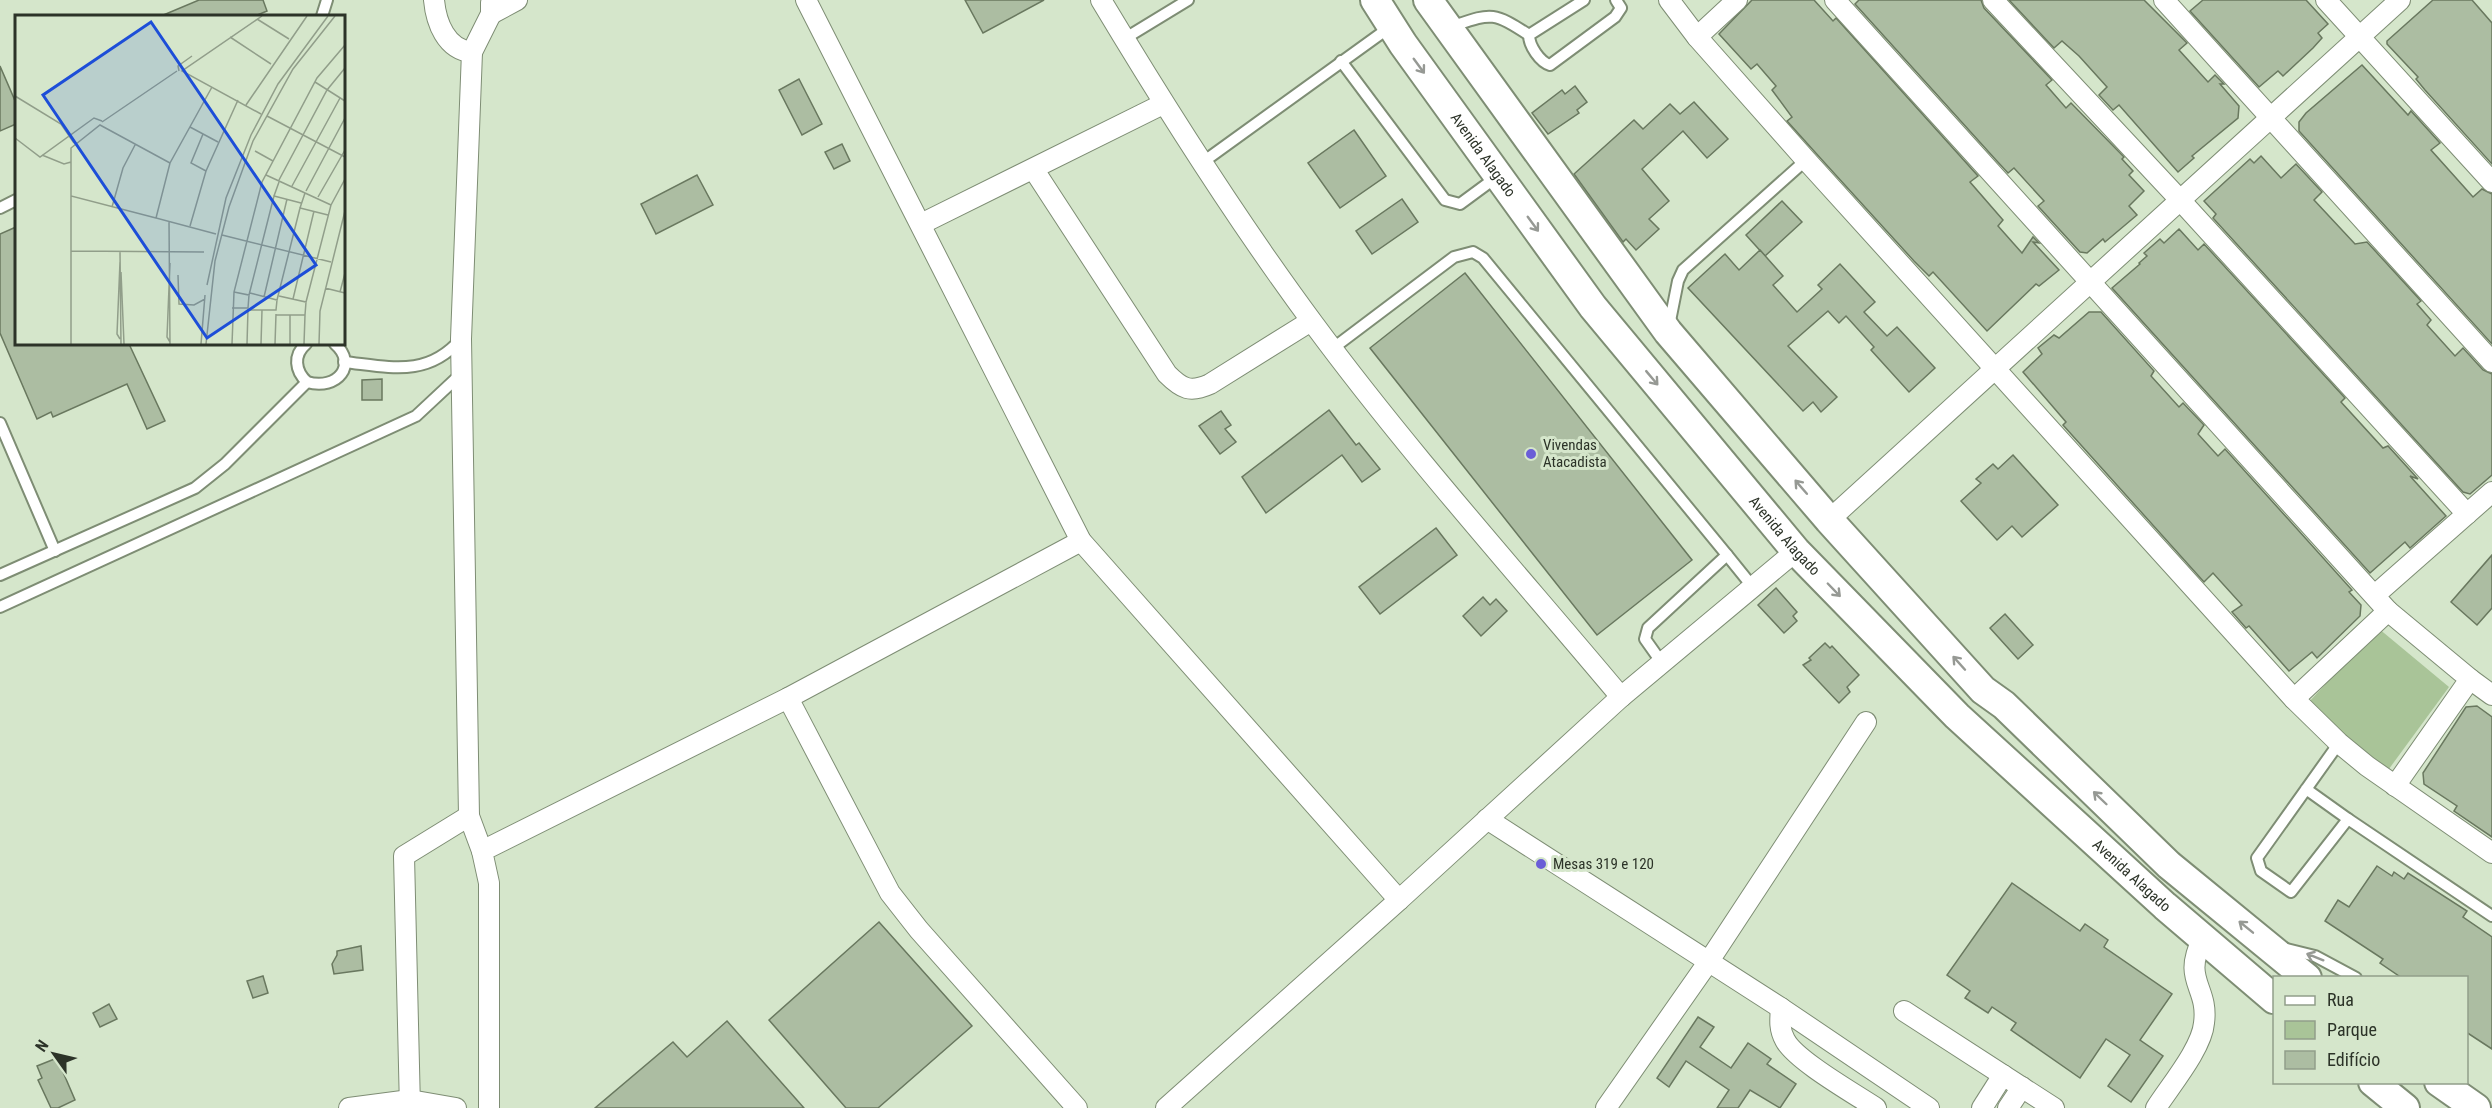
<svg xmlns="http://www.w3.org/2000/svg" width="2492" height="1108" font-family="'Roboto Condensed',sans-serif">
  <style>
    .green { fill: #a9c498 }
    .building { fill: #acbda2; stroke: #69785f; stroke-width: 1.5 }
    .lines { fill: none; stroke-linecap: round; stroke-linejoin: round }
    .service-casing { stroke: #7e8d74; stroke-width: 14 }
    .minor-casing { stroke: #7e8d74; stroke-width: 22 }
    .secondary-casing { stroke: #7e8d74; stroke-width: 32 }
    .service { stroke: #fff; stroke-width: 10 }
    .minor { stroke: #fff; stroke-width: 20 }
    .secondary { stroke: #fff; stroke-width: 28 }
    .oneway { stroke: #969994 }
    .poi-dot { fill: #6a5ed7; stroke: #d5e6cb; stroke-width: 2 }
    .labels { text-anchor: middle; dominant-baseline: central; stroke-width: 6; stroke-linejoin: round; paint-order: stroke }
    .street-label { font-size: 15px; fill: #2c3328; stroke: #d5e6cb }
    .poi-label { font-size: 15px; fill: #2c3328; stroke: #d5e6cb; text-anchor: start }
    .inset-road { fill: none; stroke: #919e8a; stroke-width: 1.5 }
    .view { fill: #1d4ed8; fill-opacity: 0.15; stroke: #1d4ed8; stroke-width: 3 }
    .inset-edge { fill: none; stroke: #2c3328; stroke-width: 3 }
  </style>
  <rect width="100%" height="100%" fill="#d5e6cb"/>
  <path class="green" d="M2378 628 2449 687 2386 773 2307 704Z"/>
  <g class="building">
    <path d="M199 0H263L267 11 255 16H161Z"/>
    <path d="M965 0H1044L983 33Z"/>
    <path d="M1752 0H1814L1833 21 1836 18 1978 176 1970 182 2003 220 1998 226 2022 253 2033 237 2039 243 2033 242 2059 270 2039 286 2036 284 1987 331 1933 272 1929 276 1914 261 1823 161 1787 121 1792 117 1772 90 1776 86 1757 64 1751 69 1719 34Z"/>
    <path d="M1859 0H1981L1984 8 2052 80 2046 85 2066 108 2071 103 2124 157 2122 159 2133 171 2129 175 2144 191 2129 206 2137 215 2105 242 2103 239 2087 253 2080 252 2038 206 2044 201 2014 168 2008 173 1996 160 1855 4Z"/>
    <path d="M2009 0H2144L2187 43 2179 50 2208 82 2215 75 2224 84H2220L2239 106 2238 118 2192 156 2194 158 2178 172 2119 105 2113 110 2099 95 2107 87 2079 56 2062 41 2054 48Z"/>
    <path d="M2203 0H2306L2328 24 2318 33 2322 38 2313 48 2283 76 2278 71 2259 87 2190 11Z"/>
    <path d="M2433 0H2472L2492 23V164L2425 90 2416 79 2418 77 2387 44V41Z"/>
    <path d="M2362 65 2408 115 2411 111 2440 143 2431 150 2473 197 2482 189 2492 194V344L2299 131V122L2306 113Z"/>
    <path d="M0 66 16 103V124L0 131Z"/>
    <path d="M799 79 822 124 802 135 779 90Z"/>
    <path d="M1575 86 1587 102 1577 110 1579 113 1548 134 1532 113 1562 90 1565 94Z"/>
    <path d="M1694 102 1728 139 1707 158 1683 131 1642 169 1669 201 1649 219 1659 229 1636 250 1626 239 1623 242 1574 174 1634 120 1643 129 1670 104 1680 114Z"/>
    <path d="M1354 130 1386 176 1340 208 1308 163Z"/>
    <path d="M842 144 850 161 834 169 825 152Z"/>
    <path d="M2261 156 2281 178 2296 164 2322 192 2314 200 2355 244 2367 242 2421 301 2417 304 2431 320 2427 325 2455 356 2463 348 2483 370 2492 374V475L2470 494 2463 492 2213 218 2216 214 2204 201 2250 159 2254 163Z"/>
    <path d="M697 175 713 205 656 234 641 204Z"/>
    <path d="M1402 199 1418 222 1372 254 1356 231Z"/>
    <path d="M1782 201 1802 222 1765 256 1746 235Z"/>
    <path d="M16 227V344H129L165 421 147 429 127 384 53 417 51 412 37 419 0 333V234Z"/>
    <path d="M2179 229 2198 250 2204 244 2345 398 2341 402 2383 448 2388 446 2418 479 2410 476 2446 516 2410 548 2405 542 2370 573 2112 288 2140 264 2139 263 2147 256 2144 253 2160 239 2164 243Z"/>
    <path d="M1760 250 1783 276 1773 285 1797 312 1822 289 1818 285 1840 264 1875 302 1864 312 1887 336 1897 327 1935 368 1909 392 1871 350 1874 347 1846 316 1839 323 1828 311 1788 346 1837 397 1821 412 1813 402 1803 411 1688 288 1725 254 1739 270Z"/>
    <path d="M1465 273 1692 560 1597 635 1370 348Z"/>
    <path d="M2089 312H2101L2154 371 2151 376 2179 407 2183 403 2204 425 2198 434 2218 456 2225 449 2352 590 2349 592 2361 605 2360 616 2317 658 2312 652 2289 671 2249 626 2246 628 2232 612 2242 605 2213 573 2204 582 2063 425 2066 422 2023 372 2042 354 2038 348 2054 335 2059 338Z"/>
    <path d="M382 379V400H362V380Z"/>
    <path d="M1329 410 1356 445 1359 443 1380 469 1362 482 1342 455 1266 513 1242 477Z"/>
    <path d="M1221 411 1231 425 1225 429 1236 442 1220 454 1199 426Z"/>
    <path d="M2013 455 2058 505 2022 537 2012 526 1997 540 1961 501 1981 483 1976 479 1993 464 1998 469Z"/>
    <path d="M1436 528 1457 555 1380 614 1359 587Z"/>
    <path d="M2492 555V608L2477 625 2451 602Z"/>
    <path d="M1776 588 1797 612 1793 616 1797 621 1784 633 1758 605Z"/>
    <path d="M1483 597 1490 605 1496 599 1507 611 1481 636 1463 616Z"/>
    <path d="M2005 614 2033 645 2018 659 1990 628Z"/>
    <path d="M1825 643 1830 648 1832 646 1859 675 1847 687 1850 692 1839 703 1803 665 1811 660 1809 658Z"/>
    <path d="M2477 706 2492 717V837L2454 811 2457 806 2424 784 2423 773 2466 707Z"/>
    <path d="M2377 866 2392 876 2394 872 2404 879 2408 873 2467 911 2463 917 2492 937V1049L2466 1032V978H2402L2380 963 2383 959 2325 921 2338 900 2349 907Z"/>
    <path d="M2012 883 2080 931 2085 924 2108 940 2104 947 2172 994 2140 1040 2163 1056 2131 1102 2108 1086 2130 1055 2106 1039 2080 1078 2011 1030 2016 1023 1992 1007 1988 1013 1965 998 1970 991 1947 975Z"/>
    <path d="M879 922 972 1026 878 1108H846L769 1020Z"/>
    <path d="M361 946 363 970 334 974 332 964 337 955V951Z"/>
    <path d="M263 976 268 993 253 998 247 981Z"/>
    <path d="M109 1004 117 1019 100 1027 93 1013Z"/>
    <path d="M1698 1017 1714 1027 1700 1047 1731 1068 1748 1043 1771 1059 1767 1064 1796 1084 1780 1108 1750 1090 1738 1108H1717L1729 1090 1686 1061 1669 1087 1657 1078Z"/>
    <path d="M727 1021 804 1108H595L673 1042 687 1057Z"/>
    <path d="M57 1058 75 1100 58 1108H51L38 1080 42 1078 37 1066Z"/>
  </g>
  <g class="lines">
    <g class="service-casing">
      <g id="service">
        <path d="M1584 0 1529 35C1529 46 1540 62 1550 65L1615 17 1621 8 1616 0"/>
        <path d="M322 16 327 0"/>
        <path d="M1450 27C1492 13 1492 11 1529 35"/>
        <path d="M1124 39 1188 0"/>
        <path d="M1341 61 1445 200 1460 204 1498 176"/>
        <path d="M1203 162 1390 27"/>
        <path d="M0 208 16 200"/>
        <path d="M1669 326 1678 281 1683 270 1806 160"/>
        <path d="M306 344C293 355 295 371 307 382 338 391 358 364 335 344"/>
        <path d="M1332 349 1454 257 1473 252 1483 258 1727 555 1648 628 1645 639 1662 663"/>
        <path d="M344 362C390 367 427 378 461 339"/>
        <path d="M0 423 55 551"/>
        <path d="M1727 555 1752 586"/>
        <path d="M0 575 195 488 225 464 307 382"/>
        <path d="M0 607 416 416 461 374"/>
        <path d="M2306 789 2348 819 2291 892 2261 871 2257 858 2339 743"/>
        <path d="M2348 819 2492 916"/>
        <path d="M2282 948 2315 956 2356 978"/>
      </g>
    </g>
    <g class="minor-casing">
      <g id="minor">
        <path d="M434 0C436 22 446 50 472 52L491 14"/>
        <path d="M806 0 1081 541 1399 900 1621 697 1796 551"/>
        <path d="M1101 0C1167 110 1236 219 1313 323 1409 453 1518 574 1621 697"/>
        <path d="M1669 0 1697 37 1806 160 2294 699 2339 743 2367 766 2492 853"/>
        <path d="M1835 0 2388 611 2294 699"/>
        <path d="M1993 0 2181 201 2467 514"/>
        <path d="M2164 0 2492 362"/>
        <path d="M2326 0 2492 182"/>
        <path d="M491 3V14L517 0"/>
        <path d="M1697 37 1737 0"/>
        <path d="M472 52 461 339 469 816 482 851"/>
        <path d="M1034 170 1167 374C1182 389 1190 393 1210 384L1311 321"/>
        <path d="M921 224 1163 104"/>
        <path d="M1829 520 2400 0"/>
        <path d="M2375 595 2492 492"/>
        <path d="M2388 611 2470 679 2395 786"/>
        <path d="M2470 679 2492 695"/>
        <path d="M788 698 890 893 919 930 1077 1108"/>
        <path d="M1487 819 1781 1008 1929 1108"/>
        <path d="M1781 1008C1780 1020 1779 1029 1785 1040 1795 1060 1855 1094 1876 1108"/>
        <path d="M1904 1011 2054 1108"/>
        <path d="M349 1108 410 1100 456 1108"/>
        <path d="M410 1108 404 856 469 816"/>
        <path d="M489 1108V883L482 851 788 698 1081 541"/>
        <path d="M1166 1108 1399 900"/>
        <path d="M1606 1108 1709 961 1866 722"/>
        <path d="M1982 1108 2003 1075"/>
        <path d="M2008 1108 2022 1087"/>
        <path d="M2156 1108C2170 1086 2202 1048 2204 1023 2209 986 2181 981 2203 938"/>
      </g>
    </g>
    <g class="secondary-casing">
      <g id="secondary">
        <path id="s1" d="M1375 0 1403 44 1593 307 1796 551 1957 716 2165 906 2274 999"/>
        <path d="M1428 0 1668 332 1829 520 1983 690 2004 705 2169 865 2307 978"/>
        <path d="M2373 1082 2405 1108"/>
        <path d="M2439 1082 2476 1108"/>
      </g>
    </g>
    <use href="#service" class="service"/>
    <use href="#minor" class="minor"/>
    <use href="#secondary" class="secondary"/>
  </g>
  <defs><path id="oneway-shaft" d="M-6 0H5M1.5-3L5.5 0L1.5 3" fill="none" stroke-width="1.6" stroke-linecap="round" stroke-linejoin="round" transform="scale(1.5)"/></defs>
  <g class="oneway">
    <use href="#oneway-shaft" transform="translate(1419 66) rotate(54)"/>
    <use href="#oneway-shaft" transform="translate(1533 224) rotate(54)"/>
    <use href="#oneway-shaft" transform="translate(1652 378) rotate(50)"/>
    <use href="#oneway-shaft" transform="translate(1801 487) rotate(-131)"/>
    <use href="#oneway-shaft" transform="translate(1834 590) rotate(46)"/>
    <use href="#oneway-shaft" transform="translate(1959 663) rotate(-132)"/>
    <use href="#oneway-shaft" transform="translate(2100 798) rotate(-136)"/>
    <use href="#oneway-shaft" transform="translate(2246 927) rotate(-141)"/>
    <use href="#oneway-shaft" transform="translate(2315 957) rotate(-158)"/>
  </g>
  <g class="poi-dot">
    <circle cx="1531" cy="454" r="6"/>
    <circle cx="1541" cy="864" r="6"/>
  </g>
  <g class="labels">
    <g class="street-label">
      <text stroke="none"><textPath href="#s1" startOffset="189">Avenida Alagado</textPath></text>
      <text stroke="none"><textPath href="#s1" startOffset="675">Avenida Alagado</textPath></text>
      <text stroke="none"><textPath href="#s1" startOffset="1161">Avenida Alagado</textPath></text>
    </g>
    <g class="poi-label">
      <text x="1543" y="445">Vivendas<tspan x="1543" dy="17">Atacadista</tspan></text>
      <text x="1553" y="864">Mesas 319 e 120</text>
    </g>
  </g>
  <g transform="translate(15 15)">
    <rect width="330" height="330" fill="#d5e6cb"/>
    <path class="inset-road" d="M242 4 274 24M215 22 256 49M164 56 163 51 177 41M300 67 330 86M197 72 155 148 141 203 201 219M0 81 46 109 59 128M231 90 292 1M246 99 167 56 247 1M252 101 330 142M87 107 162 56M175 112 203 127M188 119 176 148 191 156M0 123 25 142 79 103 87 106M240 136 258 146M27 140 49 149 56 147M251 160 316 190 291 287 264 281M264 165 312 75 330 53M264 167 259 181 286 188M277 171 325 83M291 176 330 103M290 178 285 193 313 200M303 182 330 135M316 190 330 164M97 192 108 153 120 130M141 203 56 181V133L85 110 155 148M154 206 155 329M175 211 191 156 223 85M207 220 316 247M56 236 189 237M105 237 106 329M155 248 152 322 155 327M106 257 109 329M163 260 164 289 179 290 190 284M192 270 211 183 236 120 263 69 313 1M310 273 330 278M219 277 234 280 259 181M325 277 330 258M235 278 262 285 285 193M249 282 272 184M278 284 299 196M217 293H233L234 280M233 295H261L262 285M261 300H290L291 287M105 324 102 319 105 247M56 329V181M186 329 190 280M191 329 200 246 214 192 238 126 278 54 320 1M217 329 219 277 247 167 302 63 330 30M232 329 233 294M246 329 247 295M260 329 261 299M275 329V300M289 329 290 300M304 329 305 296 330 196"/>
    <path class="view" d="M136 7 301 250 192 323 28 80Z"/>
    <rect width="330" height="330" class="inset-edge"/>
  </g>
  <rect x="2273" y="976" width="195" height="108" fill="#d5e6cb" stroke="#919e8a" stroke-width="1.5"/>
  <rect x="2285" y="996" width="30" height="9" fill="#ffffff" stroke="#919e8a" stroke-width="1.5"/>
  <text x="2327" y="1006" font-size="18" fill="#2c3328">Rua</text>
  <rect x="2285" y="1021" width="30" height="18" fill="#a9c498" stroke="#919e8a" stroke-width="1.5"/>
  <text x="2327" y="1036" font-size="18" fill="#2c3328">Parque</text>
  <rect x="2285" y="1051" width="30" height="18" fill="#acbda2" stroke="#919e8a" stroke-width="1.5"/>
  <text x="2327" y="1066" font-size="18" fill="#2c3328">Edifício</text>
  <g transform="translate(54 1054) rotate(304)" stroke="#d5e6cb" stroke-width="4.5" paint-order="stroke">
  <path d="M0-4.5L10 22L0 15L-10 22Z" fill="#2c3328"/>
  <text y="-9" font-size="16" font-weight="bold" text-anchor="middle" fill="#2c3328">N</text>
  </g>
</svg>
